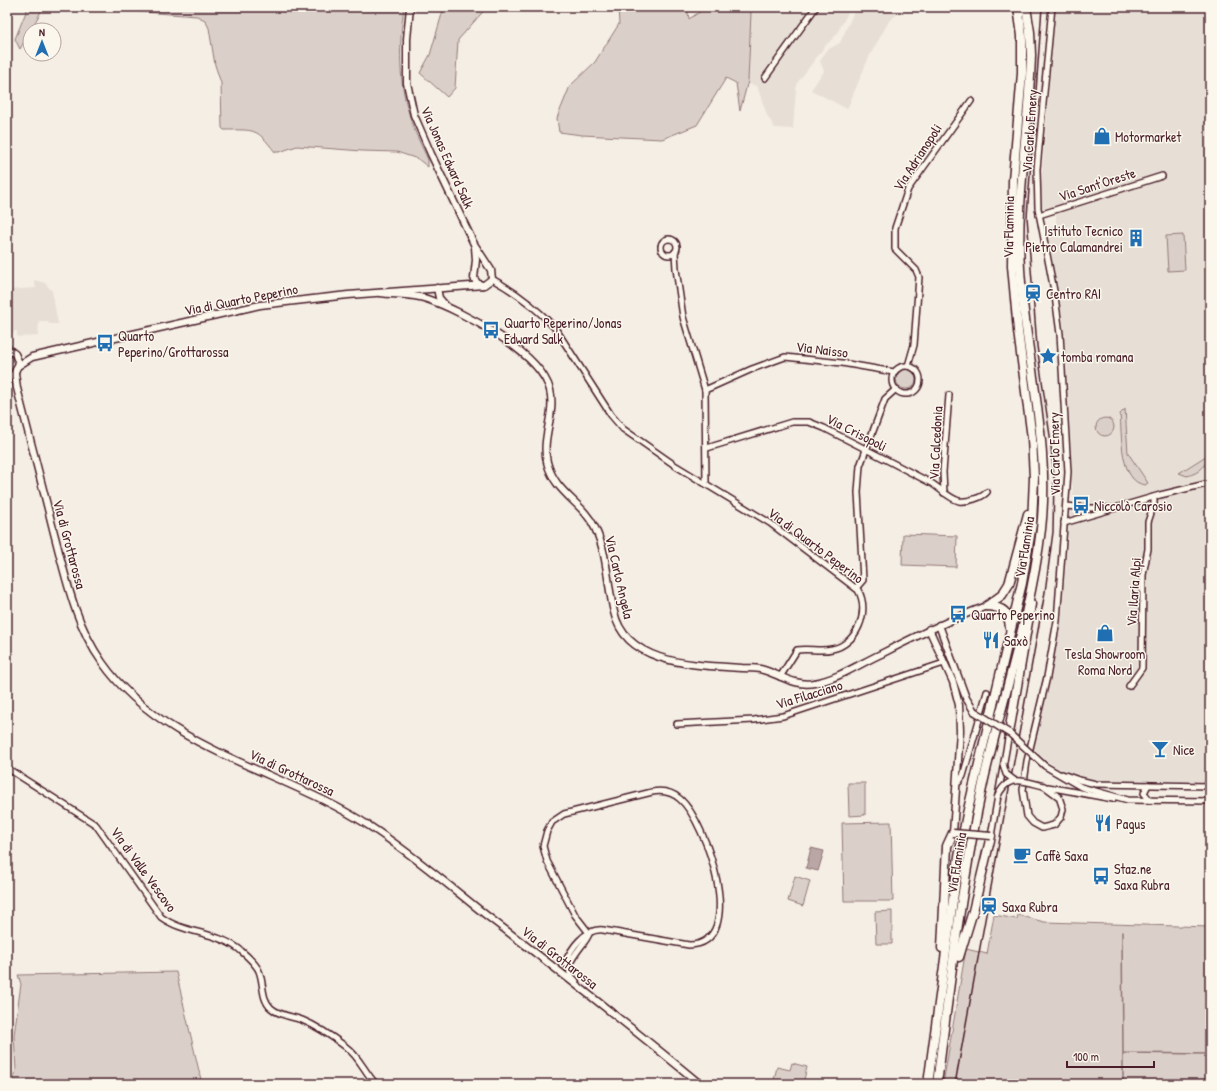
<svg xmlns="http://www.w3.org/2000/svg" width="1217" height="1091" font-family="'Patrick Hand',sans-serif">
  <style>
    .built { fill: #e7dfd6 }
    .green { fill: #dbd0c9; stroke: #92787a }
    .water { fill: #baa7a5; stroke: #8d7174 }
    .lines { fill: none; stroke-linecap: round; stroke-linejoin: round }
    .stream { stroke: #8d7174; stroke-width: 1.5 }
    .minor-casing { stroke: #4a1f2b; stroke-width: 8 }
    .tertiary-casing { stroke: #4a1f2b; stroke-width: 9 }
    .trunk-casing { stroke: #4a1f2b; stroke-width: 11 }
    .minor { stroke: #fbf7ec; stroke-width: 5 }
    .tertiary { stroke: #fbf7ec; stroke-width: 6 }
    .trunk { stroke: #fbf7ec; stroke-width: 8 }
    .rail { stroke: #4a1f2b; stroke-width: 1.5 }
    .minor-bridge-casing { stroke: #4a1f2b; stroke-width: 8; stroke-linecap: butt }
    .tertiary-bridge-casing { stroke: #4a1f2b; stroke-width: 9; stroke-linecap: butt }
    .minor-bridge { stroke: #fbf7ec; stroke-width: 5 }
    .tertiary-bridge { stroke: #fbf7ec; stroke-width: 6 }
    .labels { text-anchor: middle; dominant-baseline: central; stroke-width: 3; stroke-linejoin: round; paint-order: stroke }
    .street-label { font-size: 14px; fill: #4a1f2b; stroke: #fbf7ec }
    .poi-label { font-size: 14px; fill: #4a1f2b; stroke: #fbf7ec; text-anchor: start }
  </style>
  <rect width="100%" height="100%" fill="#f4eee4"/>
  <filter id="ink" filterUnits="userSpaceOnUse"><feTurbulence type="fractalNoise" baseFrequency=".025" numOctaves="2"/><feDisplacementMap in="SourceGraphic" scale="8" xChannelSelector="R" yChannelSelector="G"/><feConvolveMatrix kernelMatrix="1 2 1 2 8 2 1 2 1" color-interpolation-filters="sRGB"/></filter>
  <g filter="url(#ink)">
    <g class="built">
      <path d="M748 7H851L836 35 825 46 798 82 796 89 793 129 775 128 767 115 757 86 749 84 748 81 751 13Z"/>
      <path d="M856 7H906L889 21 869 57 847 109 811 90 824 71 820 61 827 50 840 43Z"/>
      <path d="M1056 7H1210V479L1106 506 1079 504 1073 501 1067 365 1063 322 1046 228 1056 226V212L1165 176 1162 172 1127 186 1068 203 1041 209 1040 204 1041 185Z"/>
      <path d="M34 280 45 283 52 291 58 324H50L46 321H39L38 336 19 337 17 336V331H14V333L7 334V290L36 288Z"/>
      <path d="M1210 486V782L1095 781 1062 772 1033 750 1062 616 1070 508 1100 511 1122 508Z"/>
    </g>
    <g class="green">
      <path d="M28 7H45L43 8 20 49 15 39Z"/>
      <path d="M76 7H404C399 44 398 81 410 117 414 132 422 146 428 160V167L418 159 397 152 362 151 297 146 279 152H275C256 127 254 130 224 130L222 128 221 83 215 65 209 28 205 20 197 16Z"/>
      <path d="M444 7H487L458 40 455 88 447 97 420 73 430 55Z"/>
      <path d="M618 7H687L689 19 707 7H748L751 13 748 81 740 111 736 83 726 78 697 125 662 139 582 135 559 132 557 118 570 86 595 62 619 24Z"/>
      <path d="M1183 235 1185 270 1168 271 1166 236Z"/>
      <circle cx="906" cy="379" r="10"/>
      <path d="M1125 409 1128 453 1148 483 1145 485C1119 482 1122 433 1120 414Z"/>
      <circle cx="1105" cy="427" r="9"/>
      <path d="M1209 454C1206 467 1199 473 1187 476L1179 473Z"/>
      <path d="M903 534 957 536 956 567 902 565Z"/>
      <path d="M848 783H865V815L849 816Z"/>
      <path d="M891 822 893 901H844L842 823Z"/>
      <path d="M795 876 810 881 803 906 788 901Z"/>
      <path d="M892 911V944H876L875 912Z"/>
      <path d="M994 915 1017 919 1018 915 1044 922 1210 927V1084H943L966 949 987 954Z"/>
      <path d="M176 972 202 1084H9L16 1071 14 1035 21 984 18 975Z"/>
      <path d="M792 1063 807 1067 803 1084H773L777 1067 790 1070Z"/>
    </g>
    <path class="water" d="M811 848 824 851 818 871 806 868Z"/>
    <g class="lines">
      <g class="stream">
        <path d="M1122 932 1123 1053 1210 1054"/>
        <path d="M1123 1084V1053"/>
      </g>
      <g class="minor-casing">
        <g id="minor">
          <path d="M765 78 816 7"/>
          <path d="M1039 215 1162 176"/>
          <circle cx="669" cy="247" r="8"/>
          <path d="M675 252 676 269 683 317 705 390 706 483"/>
          <path d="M492 279C516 292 536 307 555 328L611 415 623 429 676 466 770 523 858 590C871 612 856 645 832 649 820 652 809 648 797 650L780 677"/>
          <path d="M908 366 914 345 919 277 916 270 895 249V228L908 189 971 101"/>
          <circle cx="906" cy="380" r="14"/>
          <path d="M705 390 752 369 785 357 842 363 894 372"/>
          <path d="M707 448 792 422H809L824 428C860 446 895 464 931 483 940 488 948 498 959 501 967 502 982 498 987 492"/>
          <path d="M944 493 943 472 949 395"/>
          <path d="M1066 506 1088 508H1109"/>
          <path d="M1064 523 1160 495 1210 483"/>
          <path d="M856 588 863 580 858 492 860 466 885 399 896 389"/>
          <path d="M1129 686 1142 668 1143 575 1148 549V522L1154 504V497"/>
          <path d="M677 724 754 720 783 716 944 663"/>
          <path d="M1045 766 1081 787 1128 800 1210 801"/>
          <path d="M7 768 96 825 161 917C184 934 215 931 239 949 246 955 255 962 259 971 264 983 261 999 271 1008 280 1016 291 1016 302 1020 317 1026 333 1037 346 1047 359 1056 365 1073 376 1084"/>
          <path d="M1062 774 1079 780 1096 784 1210 786"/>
          <path d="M957 783 959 782 963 776 987 692"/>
          <path d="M1148 785 1144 793 1150 800"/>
          <path d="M1044 786 1059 797 1063 809 1061 817 1054 825 1042 828 1033 823 1027 816 1023 790 1027 761 1047 677 1057 621 1068 472 1060 334 1055 296 1038 208 1037 169 1052 7"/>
          <path d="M1048 787 1113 799"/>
          <path d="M991 836 1009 733"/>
          <path d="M565 964C570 949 585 928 603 930L689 945C749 945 706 821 680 799 672 792 663 790 652 792L564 814 552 822 547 831 543 846 547 861 575 915 589 933"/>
          <path d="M576 981C557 966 583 949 589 934"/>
        </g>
      </g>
      <g class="tertiary-casing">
        <g id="tertiary">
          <path d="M475 247 476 260 474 278 477 283 482 285"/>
          <path d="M437 288 439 298 446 306"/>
          <path d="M380 293C395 295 413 294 427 299 462 311 540 352 550 390 556 414 541 437 547 462 555 494 583 502 595 528 608 555 607 584 614 612 626 666 698 665 742 668 748 668 754 668 760 669 778 673 794 687 814 683 838 679 859 664 881 654 916 636 950 619 987 606"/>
          <path d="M7 348 15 354 19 363 14 374 7 378"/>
          <path d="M18 366 32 357 260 305 348 295 484 285 492 279 491 270 474 244 431 154 414 115 407 83V39L410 7"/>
          <path d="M15 373 17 388C29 436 42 484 54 533 66 578 75 624 102 662 164 751 285 770 371 827 411 853 448 885 486 915 558 970 630 1026 700 1084"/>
          <path d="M939 625 966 698 974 711"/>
          <path d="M929 629 953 682 959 705 960 731 953 833"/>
        </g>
      </g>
      <g class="trunk-casing">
        <g id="trunk">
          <path d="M987 606 1002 595 1009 584 1028 514"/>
          <path d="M987 606C1003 607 1009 612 1010 628"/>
          <path d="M1009 733 1031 604"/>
          <path d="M942 948 947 846 953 833"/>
          <path d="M959 957 973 911 991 836"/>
          <path d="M928 1084 959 856 967 814 1022 583 1032 524 1034 478 1032 438 1018 331 1012 266 1013 180 1022 73V36L1018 7"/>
          <path d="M937 1084C950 982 962 879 984 779 1003 696 1031 614 1041 529 1051 442 1025 356 1020 269 1016 197 1029 126 1031 55L1030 32 1026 7"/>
        </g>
      </g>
      <use href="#minor" class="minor"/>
      <use href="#tertiary" class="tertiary"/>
      <use href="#trunk" class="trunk"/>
      <path class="rail" d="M955 1084 1045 592 1053 532 1054 478 1050 436 1037 346 1027 217 1042 7"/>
      <g class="minor-bridge-casing">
        <g id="minor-bridge">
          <path d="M1009 733 1045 766"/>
          <path d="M1003 764 1006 774 1015 781"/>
          <path d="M997 798C1007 773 1022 781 1044 786"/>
        </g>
      </g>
      <g class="tertiary-bridge-casing">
        <g id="tertiary-bridge">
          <path d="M974 711 1009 733"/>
          <path d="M953 833 991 836"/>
        </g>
      </g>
      <use href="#minor-bridge" class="minor-bridge"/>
      <use href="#tertiary-bridge" class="tertiary-bridge"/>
    </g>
  </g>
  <defs>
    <g id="shop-bare" transform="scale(1.38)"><path d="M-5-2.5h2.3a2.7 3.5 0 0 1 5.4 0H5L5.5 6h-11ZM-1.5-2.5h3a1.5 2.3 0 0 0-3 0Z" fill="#1f6fb2" stroke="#fbf7ec" stroke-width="2.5" paint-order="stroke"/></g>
    <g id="building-bare" transform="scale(1.38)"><path d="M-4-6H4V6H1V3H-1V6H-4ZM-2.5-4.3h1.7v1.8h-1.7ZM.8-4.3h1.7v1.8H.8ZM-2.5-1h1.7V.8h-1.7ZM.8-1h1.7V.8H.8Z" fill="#1f6fb2" stroke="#fbf7ec" stroke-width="2.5" paint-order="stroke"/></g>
    <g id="station-bare" transform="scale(1.38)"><path d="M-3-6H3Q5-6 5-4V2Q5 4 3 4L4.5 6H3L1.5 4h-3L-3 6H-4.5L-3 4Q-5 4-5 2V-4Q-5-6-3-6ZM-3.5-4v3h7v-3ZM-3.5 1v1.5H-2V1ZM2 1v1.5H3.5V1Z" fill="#1f6fb2" stroke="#fbf7ec" stroke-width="2.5" paint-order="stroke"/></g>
    <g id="bus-bare" transform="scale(1.38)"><path d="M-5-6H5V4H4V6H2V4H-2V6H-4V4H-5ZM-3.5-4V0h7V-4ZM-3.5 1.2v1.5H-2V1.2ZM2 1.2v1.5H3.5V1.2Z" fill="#1f6fb2" stroke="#fbf7ec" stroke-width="2.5" paint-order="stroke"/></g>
    <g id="sight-bare" transform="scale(1.38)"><path d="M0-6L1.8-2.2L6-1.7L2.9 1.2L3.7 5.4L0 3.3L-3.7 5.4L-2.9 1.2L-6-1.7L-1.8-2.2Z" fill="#1f6fb2" stroke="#fbf7ec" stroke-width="2.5" paint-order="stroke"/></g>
    <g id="restaurant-bare" transform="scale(1.38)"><path d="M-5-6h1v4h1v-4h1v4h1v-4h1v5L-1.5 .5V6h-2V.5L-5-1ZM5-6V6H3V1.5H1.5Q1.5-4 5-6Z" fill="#1f6fb2" stroke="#fbf7ec" stroke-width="2.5" paint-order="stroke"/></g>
    <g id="bar-bare" transform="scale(1.38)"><path d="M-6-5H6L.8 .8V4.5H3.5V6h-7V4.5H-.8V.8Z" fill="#1f6fb2" stroke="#fbf7ec" stroke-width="2.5" paint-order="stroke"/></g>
    <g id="cafe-bare" transform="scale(1.38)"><path d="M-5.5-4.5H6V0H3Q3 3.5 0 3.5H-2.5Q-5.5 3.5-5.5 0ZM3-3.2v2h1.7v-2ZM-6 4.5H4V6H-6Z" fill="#1f6fb2" stroke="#fbf7ec" stroke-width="2.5" paint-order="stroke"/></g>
  </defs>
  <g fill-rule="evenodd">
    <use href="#shop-bare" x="1102" y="136"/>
    <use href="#building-bare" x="1136" y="238"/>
    <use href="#station-bare" x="1033" y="293"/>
    <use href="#bus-bare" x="491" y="330"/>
    <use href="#bus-bare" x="105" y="343"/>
    <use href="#sight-bare" x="1048" y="356"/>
    <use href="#bus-bare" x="1081" y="505"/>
    <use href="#bus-bare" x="958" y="614"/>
    <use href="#shop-bare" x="1105" y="633"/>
    <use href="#restaurant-bare" x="991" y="640"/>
    <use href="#bar-bare" x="1160" y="749"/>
    <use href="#restaurant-bare" x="1103" y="823"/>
    <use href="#cafe-bare" x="1022" y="855"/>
    <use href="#bus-bare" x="1101" y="876"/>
    <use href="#station-bare" x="989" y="906"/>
  </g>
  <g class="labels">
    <g class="street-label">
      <text transform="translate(1029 131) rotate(-86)">Via Carlo Emery</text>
      <text transform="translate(448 157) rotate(66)">Via Jonas Edward Salk</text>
      <text transform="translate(917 157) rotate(-57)">Via Adrianopoli</text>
      <text transform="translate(1097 184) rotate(-18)">Via Sant'Oreste</text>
      <text transform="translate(1008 227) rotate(-89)">Via Flaminia</text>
      <text transform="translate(241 299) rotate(-11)">Via di Quarto Peperino</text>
      <text transform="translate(822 349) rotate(7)">Via Naisso</text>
      <text transform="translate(857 432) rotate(27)">Via Crisopoli</text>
      <text transform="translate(935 443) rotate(-87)">Via Calcedonia</text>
      <text transform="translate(1054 454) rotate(-91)">Via Carlo Emery</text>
      <text transform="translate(70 544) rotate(75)">Via di Grottarossa</text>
      <text transform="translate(816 545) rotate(37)">Via di Quarto Peperino</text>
      <text transform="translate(1024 547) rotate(-81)">Via Flaminia</text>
      <text transform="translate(620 577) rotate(77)">Via Carlo Angela</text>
      <text transform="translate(1133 592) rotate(-86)">Via Ilaria Alpi</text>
      <text transform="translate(809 694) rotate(-17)">Via Filacciano</text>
      <text transform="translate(292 772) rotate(25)">Via di Grottarossa</text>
      <text transform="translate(956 863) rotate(-81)">Via Flaminia</text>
      <text transform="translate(144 869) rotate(54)">Via di Valle Vescovo</text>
      <text transform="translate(560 957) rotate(38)">Via di Grottarossa</text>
    </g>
    <g class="poi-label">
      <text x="1115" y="136">Motormarket</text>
      <text x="1123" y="230" text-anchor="end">Istituto Tecnico<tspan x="1123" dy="16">Pietro Calamandrei</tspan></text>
      <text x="1046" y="293">Centro RAI</text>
      <text x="504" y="322">Quarto Peperino/Jonas<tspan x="504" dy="16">Edward Salk</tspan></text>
      <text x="118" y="335">Quarto<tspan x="118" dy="16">Peperino/Grottarossa</tspan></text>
      <text x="1061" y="356">tomba romana</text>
      <text x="1094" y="505">Niccolò Carosio</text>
      <text x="971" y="614">Quarto Peperino</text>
      <text x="1004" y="640">Saxò</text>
      <text x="1105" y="653" text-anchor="middle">Tesla Showroom<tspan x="1105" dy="16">Roma Nord</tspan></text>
      <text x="1173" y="749">Nice</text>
      <text x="1116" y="823">Pagus</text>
      <text x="1035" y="855">Caffè Saxa</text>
      <text x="1114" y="868">Staz.ne<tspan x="1114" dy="16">Saxa Rubra</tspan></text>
      <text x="1002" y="906">Saxa Rubra</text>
    </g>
  </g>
  <rect width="1217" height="1091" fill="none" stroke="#fbf7ec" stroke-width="24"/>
  <rect x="12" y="12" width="1193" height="1067" fill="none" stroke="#4a1f2b" stroke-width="1.5" filter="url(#ink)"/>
  <g transform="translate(42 42)"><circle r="19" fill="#fbf7ec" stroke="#b4a19f"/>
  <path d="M0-3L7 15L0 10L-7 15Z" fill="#1f6fb2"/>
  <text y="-6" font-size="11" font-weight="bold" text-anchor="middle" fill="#4a1f2b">N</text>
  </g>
  <path d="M1067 1061v6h87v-6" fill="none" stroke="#4a1f2b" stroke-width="2"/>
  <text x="1073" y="1061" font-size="12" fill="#4a1f2b" stroke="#fbf7ec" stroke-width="3" paint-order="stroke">100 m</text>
</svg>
